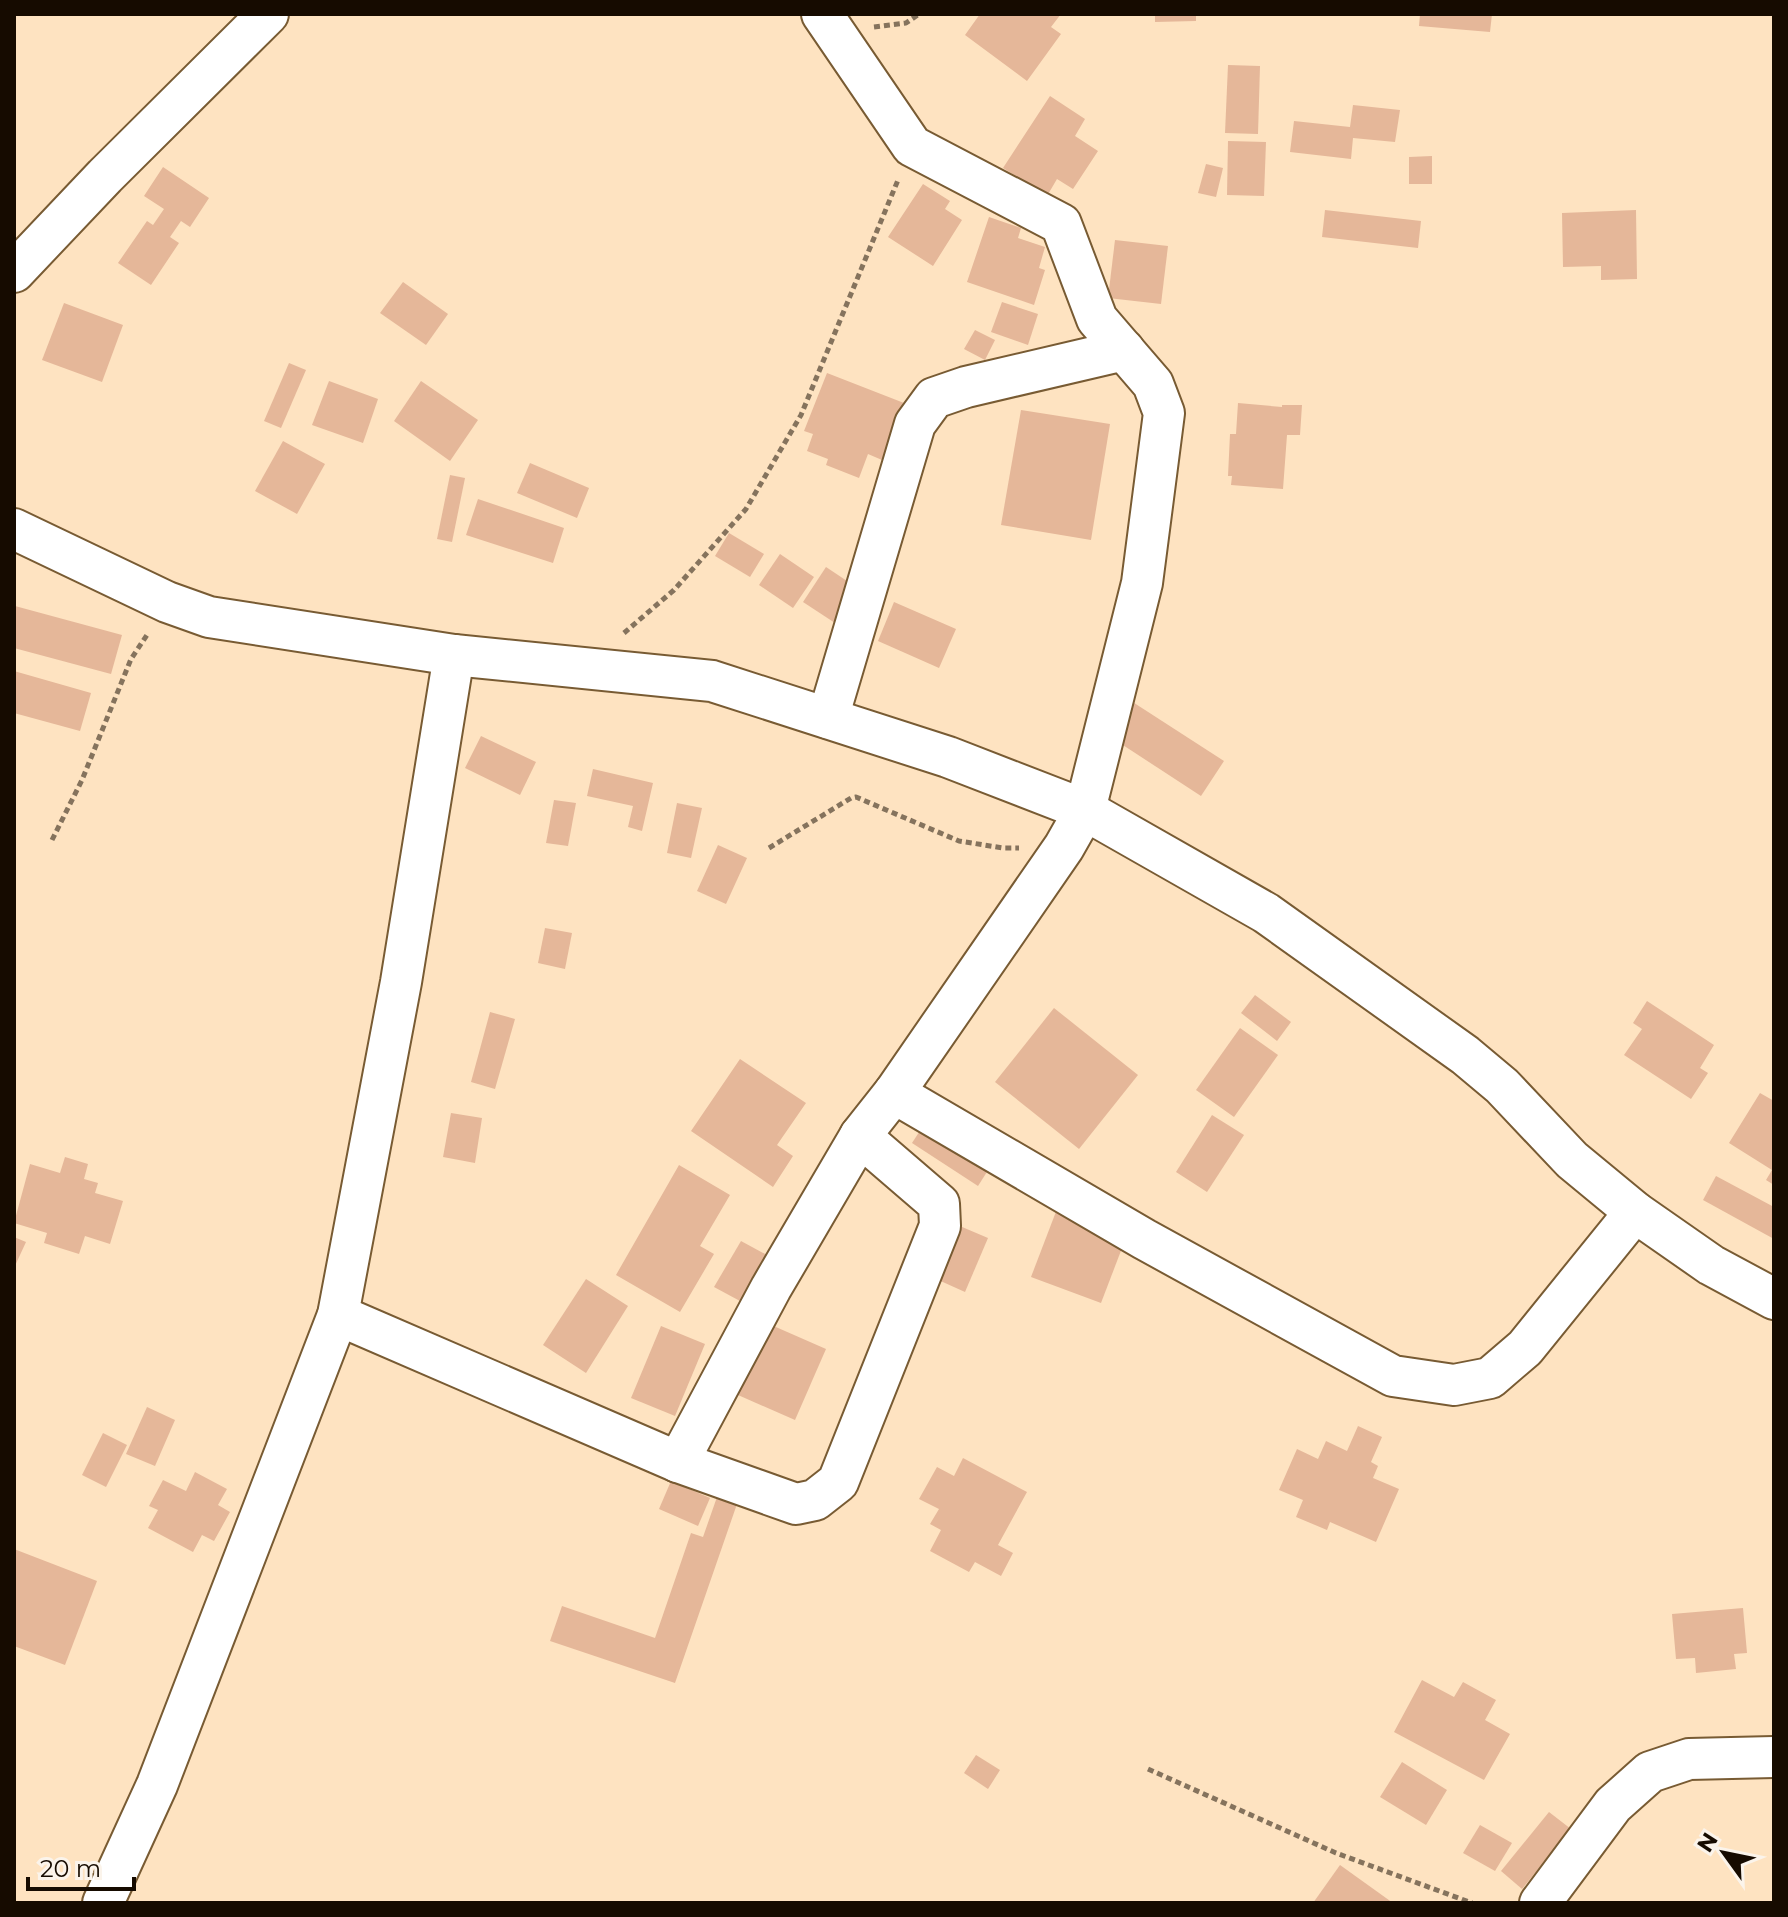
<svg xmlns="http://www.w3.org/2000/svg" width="1788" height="1917" font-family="Montserrat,sans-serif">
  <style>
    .building { fill: #e5b799 }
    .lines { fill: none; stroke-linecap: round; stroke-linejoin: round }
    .minor-casing { stroke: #785b33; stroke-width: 44 }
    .path { stroke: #85735d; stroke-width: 5; stroke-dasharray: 6 4; stroke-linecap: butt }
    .minor { stroke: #fff; stroke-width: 40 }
  </style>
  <rect width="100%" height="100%" fill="#fee3c1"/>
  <g class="building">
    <path d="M980 14H1061L1051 27 1061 34 1027 81 965 35Z"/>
    <path d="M1155 14H1196V21L1155 22Z"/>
    <path d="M1420 14H1492L1490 32 1419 26Z"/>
    <path d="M1228 65 1260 66 1258 134 1225 133Z"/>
    <path d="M1050 96 1085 119 1075 136 1098 151 1073 189 1057 179 1047 196 1003 168Z"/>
    <path d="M1353 105 1400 110 1395 142 1353 138 1351 159 1290 152 1294 121 1350 127Z"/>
    <path d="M1228 141 1266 142 1264 196 1227 195Z"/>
    <path d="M1432 156V184H1409V157Z"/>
    <path d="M1206 164 1223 168 1216 197 1198 193Z"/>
    <path d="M163 167 209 198 190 227 181 221 170 237 179 243 151 285 118 263 147 221 153 225 164 209 144 196Z"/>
    <path d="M923 184 950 201 945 209 962 220 933 266 888 237Z"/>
    <path d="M1325 210 1421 221 1418 248 1322 237Z"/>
    <path d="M1636 210 1637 279 1601 280V266L1563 267 1562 213Z"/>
    <path d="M989 217 1021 228 1018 238 1045 247 1039 268 1045 270 1034 305 967 282Z"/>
    <path d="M1115 240 1168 246 1161 304 1108 298Z"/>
    <path d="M403 282 448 314 426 345 380 313Z"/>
    <path d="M1002 302 1038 314 1028 345 991 332Z"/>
    <path d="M64 303 123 325 102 382 42 360Z"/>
    <path d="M975 330 995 340 985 360 964 349Z"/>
    <path d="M289 363 306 370 281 428 264 421Z"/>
    <path d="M827 373 904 403 882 460 868 454 859 478 826 465 828 459 807 451 813 434 804 431Z"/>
    <path d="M329 381 378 399 363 443 312 425Z"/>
    <path d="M421 381 478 420 450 461 394 421Z"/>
    <path d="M1238 403 1282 407V405H1302L1300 435H1287L1283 489 1231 485 1232 476H1228L1230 434H1236Z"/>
    <path d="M1021 410 1110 424 1091 540 1001 525Z"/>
    <path d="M283 441 325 464 297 514 255 491Z"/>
    <path d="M530 463 589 488 577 518 517 493Z"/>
    <path d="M450 475 465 478 452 542 437 539Z"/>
    <path d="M478 499 564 528 553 563 466 535Z"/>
    <path d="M729 533 764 554 750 577 715 556Z"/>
    <path d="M780 554 814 577 793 608 759 585Z"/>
    <path d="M826 567 859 589 835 623 803 602Z"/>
    <path d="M894 602 956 629 939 668 878 641Z"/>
    <path d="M15 606 122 635 111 674 14 648Z"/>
    <path d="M14 671 91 693 80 731 14 713Z"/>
    <path d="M1128 699 1224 761 1201 796 1106 734Z"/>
    <path d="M481 736 536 762 520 795 465 768Z"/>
    <path d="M593 769 653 783 642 831 628 827 633 806 587 796Z"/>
    <path d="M554 800 576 803 568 846 546 843Z"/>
    <path d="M677 803 702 808 691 858 667 853Z"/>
    <path d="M718 845 747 858 726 904 697 891Z"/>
    <path d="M545 928 572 933 565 969 538 963Z"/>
    <path d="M1255 995 1291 1022 1277 1041 1241 1013Z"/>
    <path d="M1647 1001 1714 1045 1700 1068 1708 1073 1691 1099 1624 1055 1642 1029 1633 1023Z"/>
    <path d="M1054 1008 1138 1075 1079 1149 995 1082Z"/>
    <path d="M490 1012 515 1019 495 1089 471 1082Z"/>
    <path d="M1240 1028 1278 1055 1234 1117 1196 1090Z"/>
    <path d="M740 1059 806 1103 777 1145 793 1156 773 1187 691 1131Z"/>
    <path d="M1760 1093 1774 1101V1185L1766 1180 1772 1170 1729 1143Z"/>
    <path d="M451 1113 482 1118 475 1163 443 1157Z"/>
    <path d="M1212 1115 1244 1135 1207 1192 1176 1172Z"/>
    <path d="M927 1120 992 1164 978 1186 912 1143Z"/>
    <path d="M65 1157 88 1164 84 1179 98 1183 95 1193 123 1201 110 1244 85 1236 79 1254 44 1243 47 1233 14 1223 30 1164 60 1173Z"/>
    <path d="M679 1165 730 1195 700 1246 714 1254 680 1312 616 1275Z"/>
    <path d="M1716 1176 1774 1207V1239L1703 1200Z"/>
    <path d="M1057 1209 1127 1235 1101 1303 1031 1277Z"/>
    <path d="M948 1221 988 1238 965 1292 925 1274Z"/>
    <path d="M14 1237 26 1242 14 1268Z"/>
    <path d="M741 1241 767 1255 740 1301 714 1287Z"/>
    <path d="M586 1279 628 1306 586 1373 543 1345Z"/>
    <path d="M769 1324 826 1349 795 1420 738 1395Z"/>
    <path d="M661 1326 705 1344 675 1416 631 1398Z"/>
    <path d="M147 1407 175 1420 155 1466 126 1454Z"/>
    <path d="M1358 1426 1382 1437 1371 1462 1378 1466 1373 1478 1399 1489 1376 1542 1330 1522 1327 1530 1296 1517 1303 1500 1279 1490 1297 1449 1318 1459 1326 1441 1347 1451Z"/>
    <path d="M103 1433 127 1445 106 1487 82 1475Z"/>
    <path d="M963 1458 1027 1492 998 1545 1013 1553 1001 1576 975 1562 969 1572 930 1551 941 1530 930 1524 939 1509 919 1499 937 1467 954 1476Z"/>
    <path d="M195 1472 227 1489 218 1505 230 1512 214 1541 202 1535 193 1552 148 1528 158 1510 149 1506 163 1480 186 1491Z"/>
    <path d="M671 1481 710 1498 698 1526 659 1509Z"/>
    <path d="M717 1497 737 1504 675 1683 550 1641 562 1606 655 1638 691 1533 703 1537Z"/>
    <path d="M14 1549 97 1581 65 1665 14 1646Z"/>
    <path d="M1743 1608 1747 1653 1734 1654 1736 1669 1696 1673 1695 1658 1676 1659 1672 1614Z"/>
    <path d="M1422 1680 1454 1697 1463 1682 1496 1700 1485 1720 1510 1734 1484 1780 1394 1732Z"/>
    <path d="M976 1755 1000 1770 988 1789 964 1773Z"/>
    <path d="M1402 1762 1447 1790 1426 1825 1380 1797Z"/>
    <path d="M1549 1812 1571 1829 1522 1889 1501 1871Z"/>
    <path d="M1480 1825 1512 1843 1495 1871 1463 1853Z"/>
    <path d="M1340 1865 1393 1903H1313Z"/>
  </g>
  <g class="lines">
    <g class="minor-casing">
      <g id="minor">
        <path d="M14 272 105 176 268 14"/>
        <path d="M14 529 167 602 209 617 454 655 712 681 948 757 1085 810 1266 913 1465 1055 1502 1086 1572 1160 1635 1212 1711 1265 1774 1299"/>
        <path d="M828 718 915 424 934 398 966 387 1124 350"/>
        <path d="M894 1093 1144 1239 1393 1376 1454 1385 1490 1378 1525 1348 1635 1212"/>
        <path d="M338 1315 678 1462 796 1504 815 1500 838 1482 940 1226 939 1204 860 1136"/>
        <path d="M678 1462 771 1288 860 1136 894 1093 1064 847 1085 810 1142 583 1164 413 1153 384 1097 319 1061 224 912 146 822 14"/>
        <path d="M103 1903 157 1785 338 1315 401 982 454 655"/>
        <path d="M1540 1903 1613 1805 1650 1772 1689 1759 1774 1757"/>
      </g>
    </g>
    <g class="path">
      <path d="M874 27 906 23 919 14"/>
      <path d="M624 633 674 590 746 509 801 415 898 180"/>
      <path d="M52 840 82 780 131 659 147 635"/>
      <path d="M769 848 851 798 856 797 959 841 1003 848H1019"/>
      <path d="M1148 1769 1336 1853 1472 1903"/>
    </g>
    <use href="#minor" class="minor"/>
  </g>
  <rect width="1788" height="1917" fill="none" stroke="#160b00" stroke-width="32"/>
  <g transform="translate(1724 1853) rotate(303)" stroke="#fbf4eb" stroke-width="6" paint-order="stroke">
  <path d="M0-6L14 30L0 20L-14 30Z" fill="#160b00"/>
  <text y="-12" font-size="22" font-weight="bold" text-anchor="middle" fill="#160b00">N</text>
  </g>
  <path d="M28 1877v12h106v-12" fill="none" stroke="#160b00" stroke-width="4"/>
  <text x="40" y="1877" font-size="24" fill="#160b00" stroke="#fbf4eb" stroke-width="6" paint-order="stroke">20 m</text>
</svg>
